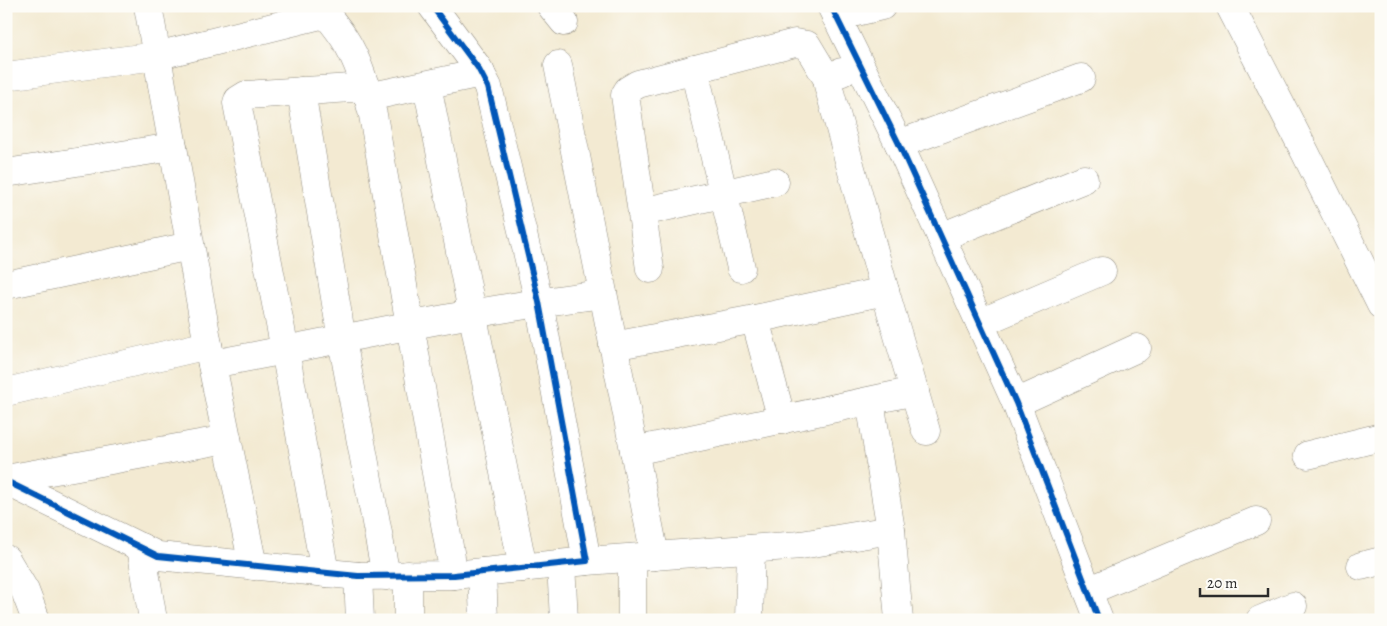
<svg xmlns="http://www.w3.org/2000/svg" width="1387" height="626" font-family="Alegreya,serif">
  <style>
    .lines { fill: none; stroke-linecap: round; stroke-linejoin: round }
    .minor-casing { stroke: #8f8a7e; stroke-width: 29 }
    .minor { stroke: #fff; stroke-width: 28 }
    .cycleway-casing { stroke: #fdfcf7; stroke-width: 9 }
    .cycleway { stroke: #0057b8; stroke-width: 6 }
  </style>
  <rect width="100%" height="100%" fill="#fdfcf7"/>
  <filter id="ink" filterUnits="userSpaceOnUse"><feTurbulence type="fractalNoise" baseFrequency=".02" numOctaves="2"/><feDisplacementMap in="SourceGraphic" scale="10" xChannelSelector="R" yChannelSelector="G"/><feConvolveMatrix kernelMatrix="1 2 1 2 8 2 1 2 1" color-interpolation-filters="sRGB"/></filter>
  <filter id="wash" filterUnits="userSpaceOnUse"><feTurbulence type="fractalNoise" baseFrequency=".0096" numOctaves="4" result="noise"/><feDisplacementMap in="SourceGraphic" scale="20" xChannelSelector="R" yChannelSelector="G"/><feGaussianBlur stdDeviation="1.12" result="paint"/><feColorMatrix in="noise" values="0 0 0 0 0 0 0 0 0 0 0 0 0 0 0 0 0 1.4 0 .05"/><feComposite in="paint" operator="in"/></filter>
  <g filter="url(#wash)">
    <rect width="100%" height="100%" fill="#f3ead2"/>
  </g>
  <g filter="url(#ink)">
    <g class="lines">
      <g class="minor-casing">
        <g id="minor">
          <path d="M148 6 208 345 253 566"/>
          <path d="M320 6C328 17 337 27 344 38 359 61 366 88 373 115L454 575"/>
          <path d="M551 6 564 22"/>
          <path d="M831 6 899 144 1016 403 1099 620"/>
          <path d="M1230 6 1305 152 1381 305"/>
          <path d="M836 17 882 6"/>
          <path d="M558 65 655 556"/>
          <path d="M694 69 741 268"/>
          <path d="M842 72 831 76 828 80V85L885 291 926 431"/>
          <path d="M6 76 156 56 325 14"/>
          <path d="M427 85 523 568"/>
          <path d="M301 91 342 340 386 576"/>
          <path d="M368 97 481 73"/>
          <path d="M899 144 1081 78"/>
          <path d="M6 173 173 147"/>
          <path d="M642 212 775 182"/>
          <path d="M941 237 1084 179"/>
          <path d="M650 269 625 95 628 90 638 84 795 43 807 45 828 80"/>
          <path d="M6 285 190 246"/>
          <path d="M755 319 782 420"/>
          <path d="M980 323 1102 271"/>
          <path d="M613 346 755 319 885 291"/>
          <path d="M212 364C342 340 472 310 603 294"/>
          <path d="M6 392 208 345"/>
          <path d="M870 401 891 530 899 620"/>
          <path d="M1016 403 1137 348"/>
          <path d="M634 451 915 391"/>
          <path d="M1308 455 1381 437"/>
          <path d="M6 479 227 439"/>
          <path d="M6 481 158 556 358 576 454 575 587 561 539 302 488 87 478 68 432 6"/>
          <path d="M141 547 153 620"/>
          <path d="M632 558V620"/>
          <path d="M6 559 25 591 36 620"/>
          <path d="M587 561 801 545 891 530"/>
          <path d="M561 564 564 620"/>
          <path d="M1361 566 1381 561"/>
          <path d="M482 572 484 620"/>
          <path d="M325 573 285 350 237 103 238 100 246 95 366 87"/>
          <path d="M408 575V620"/>
          <path d="M358 576 360 620"/>
          <path d="M1088 591 1256 521"/>
          <path d="M749 620 751 549"/>
          <path d="M1260 620 1293 606"/>
        </g>
      </g>
      <use href="#minor" class="minor"/>
      <g class="cycleway-casing">
        <g id="cycleway">
          <path d="M831 6 899 144 1016 403 1099 620"/>
          <path d="M6 481 158 556 358 576 454 575 587 561 539 302 488 87 478 68 432 6"/>
        </g>
      </g>
      <use href="#cycleway" class="cycleway"/>
    </g>
  </g>
  <rect width="1387" height="626" fill="none" stroke="#fdfcf7" stroke-width="25"/>
  <path d="M1200 588v8h68v-8" fill="none" stroke="#2b2b2b" stroke-width="2.5"/>
  <text x="1207" y="588" font-size="15" fill="#2b2b2b" stroke="#fdfcf7" stroke-width="4" paint-order="stroke">20 m</text>
</svg>
